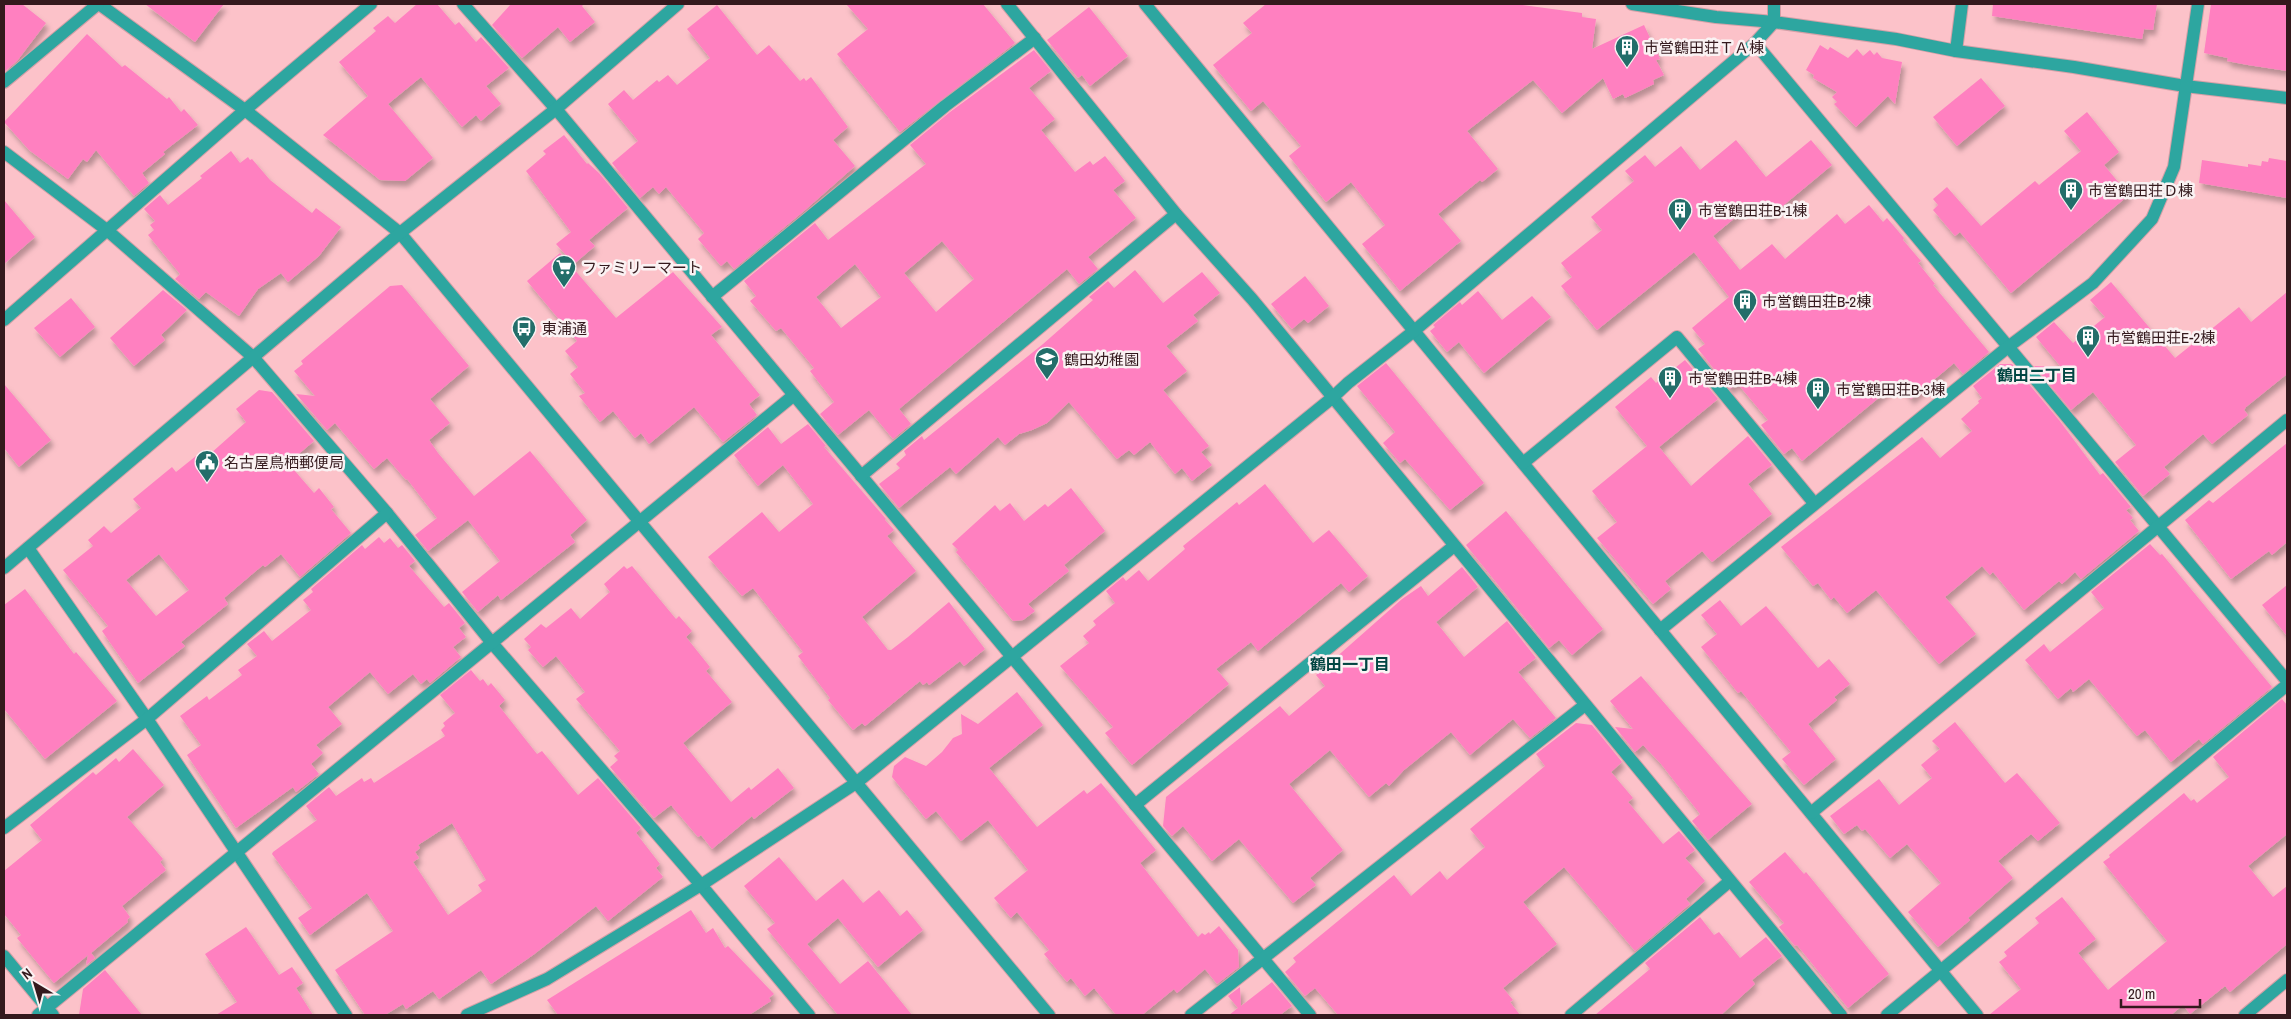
<svg xmlns="http://www.w3.org/2000/svg" width="2291" height="1019" font-family="'Archivo Narrow','Noto Sans JP',sans-serif">
  <style>
    .building { fill: #ff80c0; fill-rule: evenodd; filter: url(#shadow) }
    .lines { fill: none; stroke-linecap: round; stroke-linejoin: round }
    .minor-casing { stroke: #d4a0a7; stroke-width: 14 }
    .minor { stroke: #2da6a0; stroke-width: 12 }
    .labels { text-anchor: middle; dominant-baseline: central; stroke-width: 5; stroke-linejoin: round; paint-order: stroke }
    .poi-label { font-size: 15px; fill: #34191d; stroke: #faf2f3; text-anchor: start }
    .neighbourhood-label { font-size: 16px; font-weight: bold; fill: #014542; stroke: #faf2f3 }
  </style>
  <defs>
    <filter id="shadow"><feDropShadow dx="3" dy="5.5" stdDeviation="2.5" flood-color="#0004"/></filter>
  </defs>
  <rect width="100%" height="100%" fill="#fcc2c9"/>
  <g class="building">
    <path d="M4 4H22L46 23 17 61 4 72Z"/>
    <path d="M145 4H224L195 42Z"/>
    <path d="M417 4H437L455 25 459 22 476 42 481 37 509 68 486 86 501 104 481 121 476 115 462 127 421 77 388 104 433 158 405 181 380 180 323 135 368 96 339 62 376 31 373 28 388 16 395 23Z"/>
    <path d="M511 4H584L582 6 595 22 570 42 558 27 522 58 492 25Z"/>
    <path d="M846 4H983L1015 43 900 132 837 54 868 29Z"/>
    <path d="M1266 4H1515L1582 13V17L1596 19 1592 49 1644 25 1660 59 1656 60 1664 75 1653 80 1654 84 1625 98 1623 94 1613 99 1603 78 1562 113 1533 80 1467 131 1498 169 1482 182 1480 180 1438 214 1461 241 1400 291 1362 244 1385 225 1351 182 1326 202 1289 156 1301 146 1263 101 1251 111 1213 65 1252 33 1243 23Z"/>
    <path d="M1993 4H2157L2153 30 2144 29 2142 39 1992 16Z"/>
    <path d="M2211 4H2287V71L2248 65 2227 61 2228 58 2204 53Z"/>
    <path d="M717 5 757 55 769 45 800 81 804 78 806 81 811 77 848 127 833 140 855 166 804 211 734 269 727 261 721 266 698 239 704 233 666 187 659 194 653 187 640 198 612 163 638 141 608 104 624 90 633 100 657 80 659 82 668 75 677 85 710 58 687 29Z"/>
    <path d="M1089 7 1128 56 1090 86 1082 75 1078 78 1047 40Z"/>
    <path d="M87 34 122 67 125 65 167 99 169 97 181 112 184 109 198 125 163 152 165 154 142 173 149 183 134 196 96 150 87 162 83 159 68 179 29 150 4 122Z"/>
    <path d="M1820 45 1828 50 1830 47 1848 58 1857 49 1863 56 1870 50 1874 55 1877 52 1882 58 1902 62 1895 104 1888 96 1856 127 1834 104 1837 102 1832 97 1837 92 1813 78 1814 75 1806 70Z"/>
    <path d="M1034 50 1051 71 1029 88 1055 119 1041 130 1075 172 1090 161 1093 165 1105 156 1125 181 1113 190 1136 218 1088 257 1098 269 1079 284 1067 269 899 409 911 424 893 439 869 410 838 435 820 414 834 402 810 371 814 368 781 328 776 331 750 301 756 296 744 281 815 223 828 240 926 164 910 145 950 112ZM942 241 974 279 936 312 904 273ZM855 264 881 297 841 328 816 297Z"/>
    <path d="M1981 78 2005 106 1957 146 1933 117Z"/>
    <path d="M2087 112 2119 152 2104 165 2129 195 2011 293 1960 232 1955 236 1933 210 1938 205 1933 199 1947 187 1981 226 2035 181 2039 185 2081 151 2064 131Z"/>
    <path d="M564 135 587 164 588 163 599 173 628 208 589 240 595 246 574 264 556 244 571 232 526 171 546 154 543 151Z"/>
    <path d="M1736 140 1766 177 1811 140 1832 165 1767 219 1753 203 1713 236 1740 270 1772 244 1785 259 1837 214 1845 224 1869 205 1883 222 1887 218 1904 238 1903 240 1921 261 1918 263 1935 284 1933 285 1989 352 1963 374 1954 363 1911 399 1898 382 1802 461 1792 448 1784 454 1761 425 1768 420 1737 383 1730 389 1698 349 1705 344 1692 328 1729 297 1694 252 1597 330 1561 286 1572 277 1561 263 1602 230 1591 217 1634 181 1625 171 1645 155 1655 167 1681 146 1700 170Z"/>
    <path d="M231 151 240 163 248 157 250 160 252 159 270 180 312 213 316 208 341 227 319 256 288 282 281 273 258 289 239 316 206 292 199 299 175 279 180 274 148 235 154 230 150 225 155 221 144 209 160 195 168 205 202 178 200 176Z"/>
    <path d="M2269 158 2287 161V198L2199 183 2202 160 2248 167V164L2261 166 2262 161 2268 162Z"/>
    <path d="M4 200 35 237 4 264Z"/>
    <path d="M560 253 616 318 673 272 722 327 711 335 760 395 749 404 757 415 723 442 694 407 649 444 641 433 635 438 613 411 600 422 579 396 585 393 570 374 578 367 565 351 577 341 527 281Z"/>
    <path d="M1135 270 1163 303 1202 272 1220 293 1193 315 1198 321 1166 346 1187 371 1163 390 1209 446 1201 452 1212 465 1192 481 1182 468 1175 474 1150 442 1134 455 1129 450 1117 459 1069 402 1047 423 1032 430 1019 434 1005 445 998 437 956 474 950 467 899 508 879 484 900 468 896 464 906 455 904 451 922 436 924 440 1043 344 1093 300 1089 297 1108 281 1114 288Z"/>
    <path d="M1305 276 1329 306 1308 323 1304 319 1292 329 1271 304Z"/>
    <path d="M2111 282 2175 358 2239 307 2251 322 2287 292V374L2246 407 2244 410 2248 415 2212 444 2203 434 2164 467 2170 474 2143 496 2115 462 2136 445 2093 392 2071 410 2034 366 2061 367 2036 337 2054 322 2073 343 2105 317 2090 300Z"/>
    <path d="M402 285 469 366 430 399 450 423 429 440 438 453 474 496 530 451 587 520 570 535 575 542 501 600 498 595 478 612 462 592 500 561 468 520 428 551 415 535 437 518 407 479 406 480 387 458 374 469 335 423 327 430 296 394 315 396 294 371 303 364 301 361 390 286Z"/>
    <path d="M163 290 187 310 161 335 165 340 134 366 110 338Z"/>
    <path d="M1478 291 1502 320 1532 296 1551 317 1484 373 1459 342 1447 352 1430 331 1435 327 1433 325 1460 302 1462 305Z"/>
    <path d="M71 298 95 327 60 357 34 328Z"/>
    <path d="M1685 360 1718 399 1659 447 1691 486 1748 436 1772 465 1748 484 1772 514 1712 562 1702 551 1665 581 1671 589 1653 604 1597 538 1617 522 1592 491 1647 446 1615 407 1651 377 1656 383Z"/>
    <path d="M1386 363 1484 483 1450 510 1405 459 1400 463 1383 443 1395 432 1357 386Z"/>
    <path d="M2000 364H2012L2059 420 2100 475 2103 473 2131 507 2126 510 2133 518 2130 520 2139 531 2081 579 2075 572 2062 584 2059 581 2024 610 1993 572 1990 575 1982 566 1945 597 1976 634 1939 664 1876 590 1847 613 1834 597 1831 600 1818 583 1813 586 1781 547 1922 437 1940 458 1972 431 1961 419 1979 403 1978 401 1982 398 1973 386Z"/>
    <path d="M4 384 51 440 19 467 4 448Z"/>
    <path d="M259 390 272 392 314 441 288 463 314 493 319 488 334 507 331 509 351 533 300 577 281 554 265 567 263 565 224 598 228 604 181 642 185 646 138 683 102 631 108 626 63 570 93 546 88 540 104 526 111 533 141 508 133 499 172 467 176 472 196 456 201 462 246 422 236 409ZM159 554 189 590 156 616 126 580Z"/>
    <path d="M808 424 826 446 824 447 886 519 885 520 894 530 887 536 916 571 862 617 888 650H891L908 637 949 602 985 649 964 666 960 661 929 685 927 682 923 685 920 681 865 726 862 723 853 730 828 700 830 698 798 656 803 652 753 588 742 596 708 557 762 512 779 532 813 504 783 465 758 486 734 455 768 427 781 444Z"/>
    <path d="M2287 443V542L2272 555 2269 551 2231 579 2185 520 2209 500 2213 503Z"/>
    <path d="M1265 484 1313 543 1329 530 1368 576 1349 592 1341 583 1258 651 1251 642 1216 669 1229 684 1132 765 1105 733 1113 727 1060 666 1089 643 1083 636 1096 625 1093 621 1115 603 1106 591 1123 577 1126 581 1139 570 1148 581 1185 549 1183 546 1237 502 1239 505Z"/>
    <path d="M1071 488 1105 531 1064 565 1069 571 1028 604 1035 611 1023 620 1013 621 956 552 958 550 952 544 995 505 1000 511 1010 503 1024 521 1045 504 1048 507Z"/>
    <path d="M1506 511 1603 629 1572 655 1559 640 1549 648 1466 545Z"/>
    <path d="M379 537 384 543 390 538 398 548 402 545 415 561 409 566 444 607 449 603 465 623 459 628 466 637 453 647 461 657 430 683 427 679 421 684 413 674 388 694 370 672 328 707 342 724 316 745 323 753 311 764 319 774 296 792 293 787 236 828 187 755 201 745 180 716 207 696 209 700 242 675 238 670 257 656 247 644 264 631 272 641 311 610 303 600 313 592 311 589 362 545 365 549Z"/>
    <path d="M2150 544 2160 555 2162 554 2272 687 2203 744 2199 739 2171 762 2145 730 2137 736 2089 679 2073 692 2071 688 2058 699 2025 660 2044 644 2050 652 2104 608 2091 592Z"/>
    <path d="M624 566 627 569 632 566 676 619 679 616 692 631 686 637 710 667 706 671 732 702 683 743 731 802 749 787 751 790 778 768 794 788 754 819 752 816 712 849 701 835 698 837 671 805 654 818 610 767 618 760 614 756 620 751 576 699 585 692 556 656 543 667 528 650 531 647 524 639 541 624 546 628 571 608 580 619 610 592 604 584Z"/>
    <path d="M1462 567 1478 587 1436 622 1464 657 1507 621 1536 658 1518 672 1556 718 1530 738 1513 719 1470 755 1451 732 1404 770 1389 786 1386 783 1369 797 1330 750 1289 784 1343 850 1310 878 1316 885 1293 903 1239 839 1212 861 1183 826 1172 836 1163 826 1166 797 1280 706 1289 716 1325 686 1316 675 1402 599 1421 586 1428 596Z"/>
    <path d="M2287 585V636L2262 605Z"/>
    <path d="M25 589 74 654 76 652 117 701 45 759 4 709V605Z"/>
    <path d="M1720 600 1741 626 1766 606 1818 668 1829 659 1850 684 1834 697 1837 700 1808 724 1836 759 1804 785 1782 759 1791 752 1741 691 1738 693 1701 647 1717 634 1701 615Z"/>
    <path d="M471 670 480 681 483 679 488 686 491 683 505 700 499 706 537 754 542 751 578 795 598 778 641 828 636 833 660 864 656 868 663 877 608 921 596 906 533 955 491 984 481 970 439 999 433 991 406 1009 403 1004 385 1015H365L335 970 393 931 367 893 310 935 298 918 312 908 272 854 273 852 317 820 306 806 329 787 336 796 362 778 364 782 371 778 374 783 445 736 441 730 445 726 443 723 455 713 440 695ZM452 823 486 880 478 885 482 891 448 915 413 862 419 858 415 852 420 848 418 845Z"/>
    <path d="M1641 676 1752 804 1708 840 1692 821 1700 814 1661 764 1643 745 1635 752 1615 727 1633 729 1610 701Z"/>
    <path d="M1017 692 1043 725 989 768 1037 827 1084 790 1087 794 1101 783 1156 850 1140 863 1198 937 1202 933 1205 935 1209 932 1210 934 1219 926 1238 950 1239 967 1217 984 1205 969 1177 993 1174 989 1142 1015H1116L1094 988 1085 996 1071 978 1067 982 1044 954 1049 950 1017 912 1011 918 994 898 1028 870 988 820 961 841 936 811 926 819 892 777 894 766 905 757 926 766 942 752 953 738 962 734 961 714 978 724Z"/>
    <path d="M2282 699 2287 705V834L2248 866 2273 897 2287 886V944L2230 992 2225 986 2190 1014 2183 1005 2171 1015H1989L2021 989 1999 962 2007 956 2004 952 2039 923 2035 918 2062 897 2096 939 2078 953 2108 990 2167 941 2103 862 2110 857 2109 855 2184 793 2191 801 2194 799 2197 803 2229 777 2213 757Z"/>
    <path d="M1955 722 2005 783 2017 773 2060 823 2038 841 2031 834 1998 861 2013 878 1968 918 1970 920 1938 947 1908 912 1941 883 1907 844 1890 858 1865 829 1862 831 1857 825 1844 834 1830 816 1879 779 1899 805 1932 778 1921 765 1940 749 1932 741Z"/>
    <path d="M1576 723 1592 725 1622 762 1611 772 1633 798 1628 802 1663 844 1679 831 1695 850 1685 858 1705 881 1686 899 1690 904 1635 951 1564 867 1523 902 1557 944 1503 988 1513 1000 1510 1002 1520 1015H1338L1315 988 1305 996 1285 972 1296 962 1293 958 1394 875 1411 896 1440 871 1447 880 1485 847 1470 829 1545 766 1536 754Z"/>
    <path d="M133 749 164 785 127 817 163 859 160 862 166 870 122 906 130 917 127 920 128 922 91 953 95 958 86 965 88 955 54 983 17 938 21 935 4 914V871L42 840 30 825 93 772 96 775 116 758 119 762Z"/>
    <path d="M1785 852 1804 874 1806 872 1889 974 1848 1008 1797 945 1795 946 1779 927 1784 923 1749 882Z"/>
    <path d="M779 857 816 901 843 879 863 903 879 890 900 916 907 910 923 930 878 967 838 918 807 944 840 984 868 961 912 1015H838L767 929 775 923 744 886Z"/>
    <path d="M691 910 706 933 713 928 725 948 728 946 774 994 769 998 771 1001 749 1015H558L547 1000Z"/>
    <path d="M1700 917 1714 935 1719 932 1740 958 1766 937 1782 956 1752 980 1755 984 1721 1015H1595L1650 969 1645 963Z"/>
    <path d="M246 927 279 975 292 967 303 983 296 988 313 1015H216L237 1002 205 954Z"/>
    <path d="M105 970 142 1015H79L83 989Z"/>
    <path d="M1272 982 1292 1006 1280 1015H1229L1238 1008 1228 996 1240 987 1241 1006Z"/>
  </g>
  <g class="lines">
    <g class="minor-casing">
      <g id="minor">
        <path d="M99 4 245 110 400 233 1049 1015"/>
        <path d="M463 4 556 109 1310 1015"/>
        <path d="M1007 4 1176 214 1252 299 1841 1015"/>
        <path d="M1145 4 1977 1015"/>
        <path d="M1632 4 1716 17 1774 22 1896 39 1956 51 2074 67 2185 86 2287 98"/>
        <path d="M1755 43 2287 681"/>
        <path d="M1956 51 1962 4"/>
        <path d="M4 82 98 4"/>
        <path d="M4 152 108 231 253 357 387 513 492 643 701 885 809 1015"/>
        <path d="M712 297 945 106 1035 38"/>
        <path d="M4 320 245 110 371 4"/>
        <path d="M1523 463 1677 337 1814 503"/>
        <path d="M861 476 1176 214"/>
        <path d="M28 548 147 719 346 1015"/>
        <path d="M4 568 400 233 556 109 678 4"/>
        <path d="M1660 630 2008 347 2093 283 2152 219 2174 167 2198 4"/>
        <path d="M1135 805 1454 546"/>
        <path d="M1811 813 2287 420"/>
        <path d="M4 828 147 719 387 513"/>
        <path d="M4 956 53 1015"/>
        <path d="M38 1015 794 395"/>
        <path d="M467 1015 547 979 701 885 856 783 1332 398 1348 383 1414 331 1755 43 1774 22V4"/>
        <path d="M1191 1015 1585 705"/>
        <path d="M1571 1015 1730 881"/>
        <path d="M1887 1015 2287 685"/>
        <path d="M2245 1015 2287 980"/>
      </g>
    </g>
    <use href="#minor" class="minor"/>
  </g>
  <defs>
    <g id="building-pin" transform="scale(1.25)"><path d="M0 17L-7.5 6A9.5 9.5 0 1 1 7.5 6Z" fill="#236e6a" stroke="#faf2f3"/><path d="M-4-6H4V6H1V3H-1V6H-4ZM-2.5-4.3h1.7v1.8h-1.7ZM.8-4.3h1.7v1.8H.8ZM-2.5-1h1.7V.8h-1.7ZM.8-1h1.7V.8H.8Z" fill="#fff"/></g>
    <g id="supermarket-pin" transform="scale(1.25)"><path d="M0 17L-7.5 6A9.5 9.5 0 1 1 7.5 6Z" fill="#236e6a" stroke="#faf2f3"/><path d="M-6-5.5h2.5l.6 2H6L4.5 2H-2.5L-4.4-4H-6ZM-1.5 3.2a1.3 1.3 0 1 0 .1 0ZM3 3.2a1.3 1.3 0 1 0 .1 0Z" fill="#fff"/></g>
    <g id="bus-pin" transform="scale(1.25)"><path d="M0 17L-7.5 6A9.5 9.5 0 1 1 7.5 6Z" fill="#236e6a" stroke="#faf2f3"/><path d="M-5-6H5V4H4V6H2V4H-2V6H-4V4H-5ZM-3.5-4V0h7V-4ZM-3.5 1.2v1.5H-2V1.2ZM2 1.2v1.5H3.5V1.2Z" fill="#fff"/></g>
    <g id="school-pin" transform="scale(1.25)"><path d="M0 17L-7.5 6A9.5 9.5 0 1 1 7.5 6Z" fill="#236e6a" stroke="#faf2f3"/><path d="M0-5L7-2L0 1L-7-2ZM-4 1L0 2.5L4 1V4Q0 6-4 4Z" fill="#fff"/></g>
    <g id="civic-pin" transform="scale(1.25)"><path d="M0 17L-7.5 6A9.5 9.5 0 1 1 7.5 6Z" fill="#236e6a" stroke="#faf2f3"/><path d="M-.6-6.5H3V-4.5H.6V-3L4-1V1h2V6H-6V1h2V-1L-.6-3ZM-1.2 2.5V6h2.4V2.5Z" fill="#fff"/></g>
  </defs>
  <g fill-rule="evenodd">
    <use href="#building-pin" x="1627" y="47"/>
    <use href="#building-pin" x="2071" y="190"/>
    <use href="#building-pin" x="1680" y="210"/>
    <use href="#supermarket-pin" x="564" y="267"/>
    <use href="#building-pin" x="1745" y="301"/>
    <use href="#bus-pin" x="524" y="328"/>
    <use href="#building-pin" x="2088" y="337"/>
    <use href="#school-pin" x="1047" y="359"/>
    <use href="#building-pin" x="1670" y="378"/>
    <use href="#building-pin" x="1818" y="389"/>
    <use href="#civic-pin" x="207" y="462"/>
  </g>
  <g class="labels">
    <g class="poi-label">
      <text x="1644" y="47">市営鶴田荘ＴＡ棟</text>
      <text x="2088" y="190">市営鶴田荘Ｄ棟</text>
      <text x="1698" y="210">市営鶴田荘B-1棟</text>
      <text x="582" y="267">ファミリーマート</text>
      <text x="1762" y="301">市営鶴田荘B-2棟</text>
      <text x="542" y="328">東浦通</text>
      <text x="2106" y="337">市営鶴田荘E-2棟</text>
      <text x="1064" y="359">鶴田幼稚園</text>
      <text x="1688" y="378">市営鶴田荘B-4棟</text>
      <text x="1836" y="389">市営鶴田荘B-3棟</text>
      <text x="224" y="462">名古屋鳥栖郵便局</text>
    </g>
    <g class="neighbourhood-label">
      <text x="2037" y="375">鶴田二丁目</text>
      <text x="1350" y="664">鶴田一丁目</text>
    </g>
  </g>
  <rect width="2291" height="1019" fill="none" stroke="#34191d" stroke-width="10"/>
  <g transform="translate(35 984) rotate(322)" stroke="#faf2f3" stroke-width="4" paint-order="stroke">
  <path d="M0-4L9 19L0 12L-9 19Z" fill="#34191d"/>
  <text y="-8" font-size="14" font-weight="bold" text-anchor="middle" fill="#34191d">N</text>
  </g>
  <path d="M2121 999v8h79v-8" fill="none" stroke="#34191d" stroke-width="2.5"/>
  <text x="2128" y="999" font-size="15" fill="#34191d" stroke="#faf2f3" stroke-width="4" paint-order="stroke">20 m</text>
</svg>
